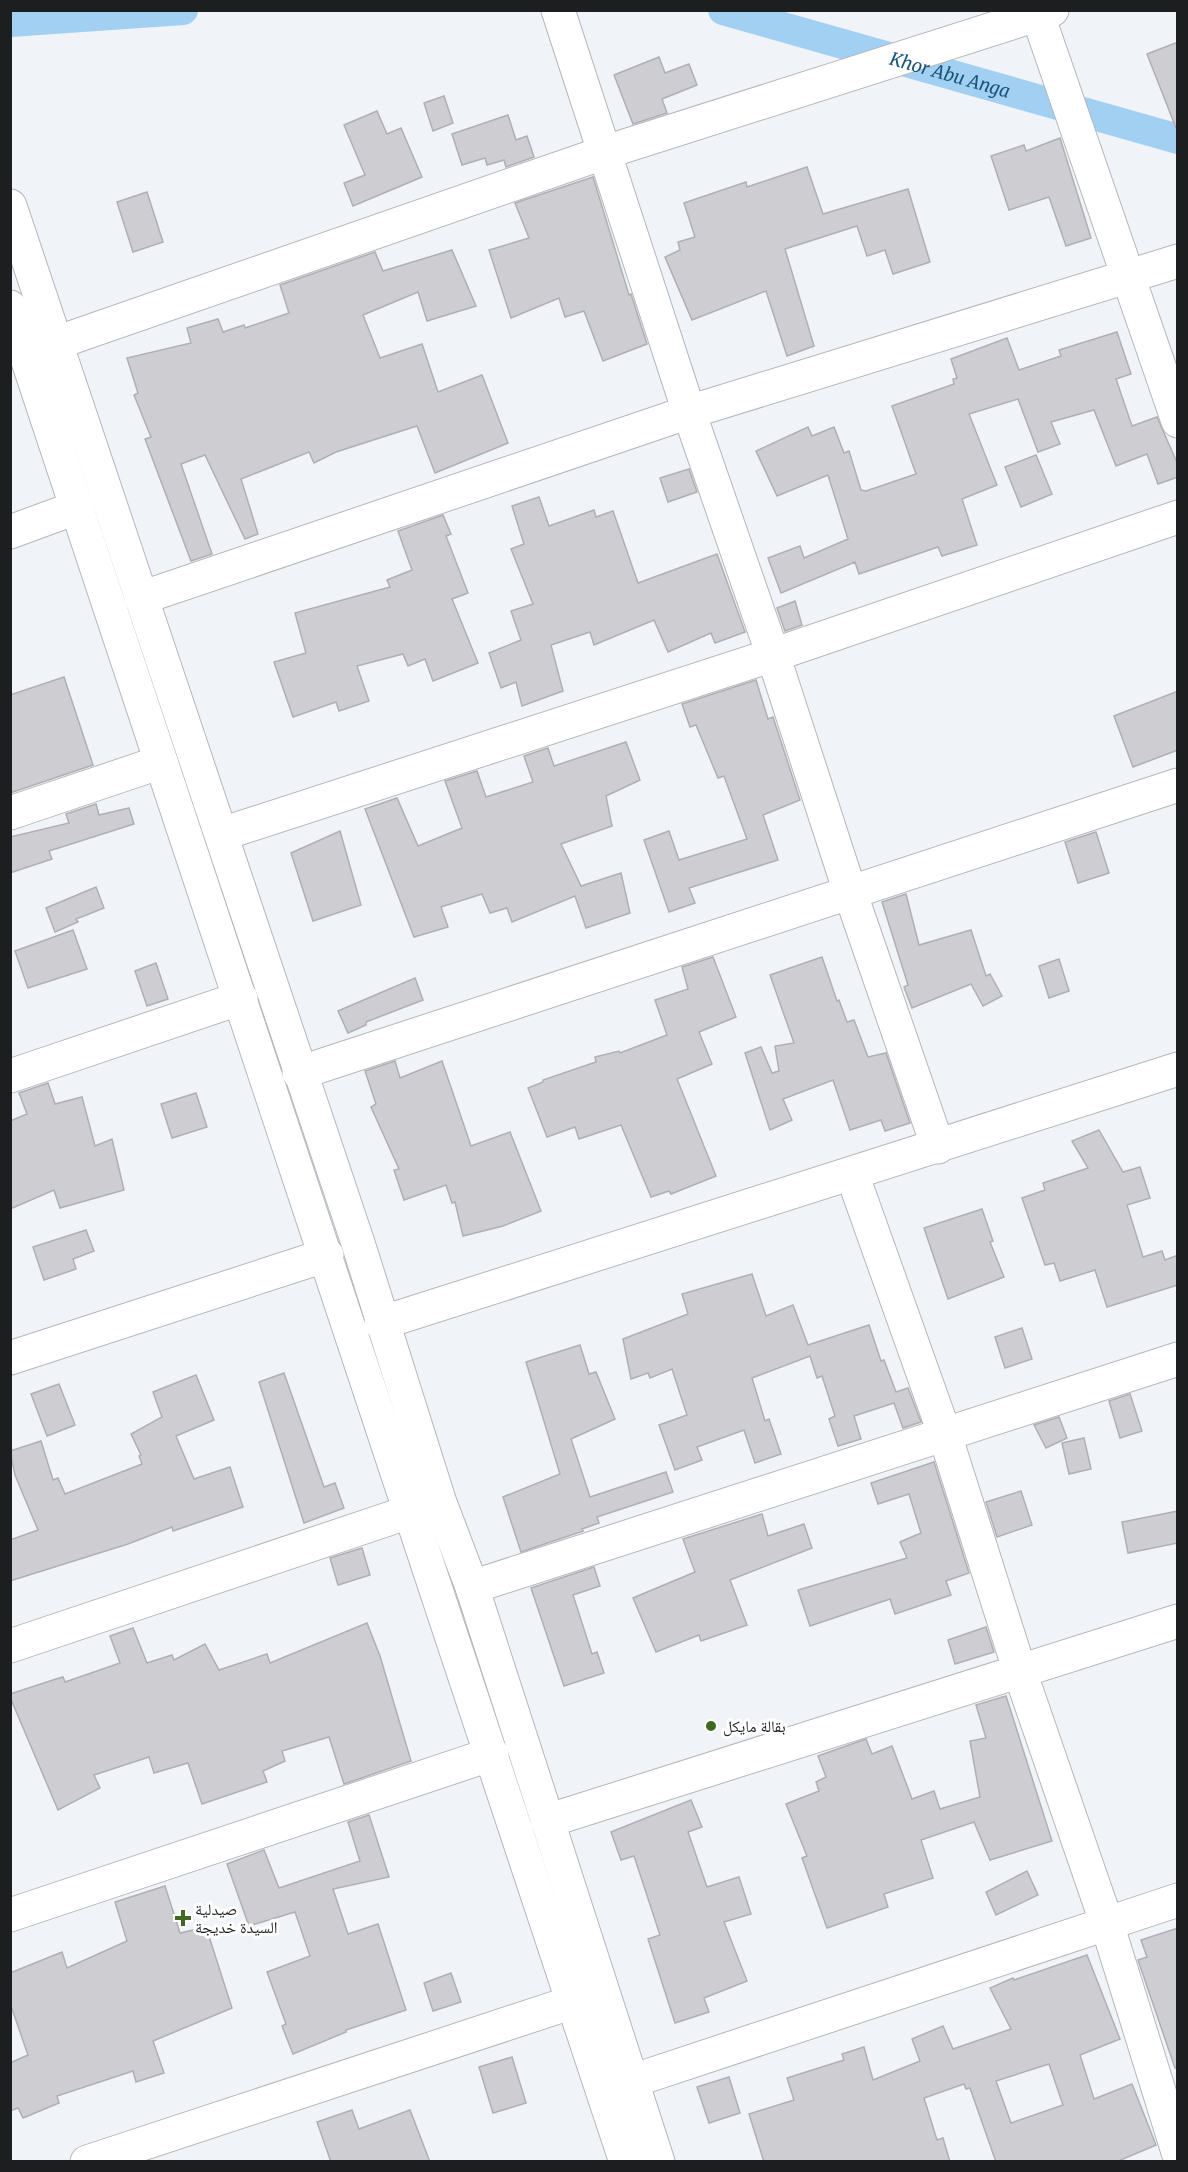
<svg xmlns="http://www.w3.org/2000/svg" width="1188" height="2172" font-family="Merriweather,'Noto Naskh Arabic',serif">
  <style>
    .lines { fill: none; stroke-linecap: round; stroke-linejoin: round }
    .canal { stroke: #a2d0f2; stroke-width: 30 }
    .building { fill: #cdcdd2; stroke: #afafb4; stroke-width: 1.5; fill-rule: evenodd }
    .street-casing { stroke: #b4b7bc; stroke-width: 35 }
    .secondary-casing { stroke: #b4b7bc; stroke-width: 35 }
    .street { stroke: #fff; stroke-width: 33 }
    .secondary { stroke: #fff; stroke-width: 33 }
    .poi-dot { fill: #416822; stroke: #fff; stroke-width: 2 }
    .labels { text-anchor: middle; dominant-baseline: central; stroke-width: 6; stroke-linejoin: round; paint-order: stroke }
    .poi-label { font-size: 16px; fill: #1d1e20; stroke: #fff; text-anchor: start }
    .water-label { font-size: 18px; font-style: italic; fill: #19557b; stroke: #fff }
  </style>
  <rect width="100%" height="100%" fill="#f0f3f8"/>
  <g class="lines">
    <g class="canal">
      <path id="s1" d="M723 10 1178 139"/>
      <path d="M10 22 183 10"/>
    </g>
  </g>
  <g class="building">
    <path d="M1178 42V128H1176L1147 54Z"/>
    <path d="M659 57 665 73 689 64 697 85 662 99 667 113 633 124 614 75Z"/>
    <path d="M444 96 453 123 433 131 424 103Z"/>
    <path d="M377 111 387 134 401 128 422 177 353 206 344 183 365 175 344 125Z"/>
    <path d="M508 115 516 140 527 136 534 157 506 167 504 160 487 165 485 158 462 165 452 134Z"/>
    <path d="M1060 138 1091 238 1066 246 1049 197 1009 210 991 156 1024 145 1026 151Z"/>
    <path d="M807 167 823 214 908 189 930 262 893 274 885 250 867 256 857 226 785 249 814 346 787 356 766 291 692 320 665 257 680 250 678 242 695 237 684 203 746 182 747 187Z"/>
    <path d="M593 177 629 295 631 294 647 344 603 361 584 311 565 317 559 298 511 318 489 250 529 238 515 203Z"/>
    <path d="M147 192 163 242 133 252 117 202Z"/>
    <path d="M452 250 476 306 427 321 418 292 363 315 380 358 422 344 438 392 482 375 508 443 435 473 417 426 336 452 314 463 309 452 241 479 258 534 245 539 205 455 181 464 212 554 191 561 145 439 151 437 134 395 138 393 127 358 191 343 187 328 218 319 223 332 244 325 245 328 289 313 280 285 375 252 383 271Z"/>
    <path d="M1117 332 1131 374 1116 379 1132 426 1157 417 1178 465V477L1158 484 1147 454 1116 466 1094 410 1051 422 1060 444 1038 452 1018 399 969 414 997 485 962 499 977 545 942 556 938 547 859 574 855 562 781 593 768 558 800 546 804 558 848 539 828 475 777 496 756 451 808 427 812 436 834 427 844 453 849 451 861 490 866 491 916 474 892 406 954 384 953 379 957 378 951 359 1007 338 1019 370 1061 356 1059 350Z"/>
    <path d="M1036 455 1052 494 1021 507 1005 467Z"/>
    <path d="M689 469 697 492 668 502 660 478Z"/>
    <path d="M539 497 549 526 594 510 596 517 613 511 638 583 717 554 745 632 715 643 711 633 668 652 654 620 594 645 590 632 551 645 563 691 522 706 516 682 501 688 489 653 521 640 511 611 533 604 511 549 524 544 512 506Z"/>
    <path d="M443 515 451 534 446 536 468 593 452 599 478 663 433 681 425 659 408 666 403 654 357 666 369 701 339 711 336 702 293 717 274 662 306 653 295 613 390 587 387 580 412 570 398 531Z"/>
    <path d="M795 601 802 625 785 631 777 608Z"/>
    <path d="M64 677 93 765 10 793V695Z"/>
    <path d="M756 680 768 719 773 717 800 800 763 815 778 860 689 888 695 903 669 912 644 840 669 831 679 860 747 839 724 776 718 778 696 725 690 727 682 704Z"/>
    <path d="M1178 691V750L1133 767 1114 716Z"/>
    <path d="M626 742 640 780 606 796 612 826 561 844 581 886 621 873 630 913 586 928 575 896 512 922 507 908 490 913 482 894 441 907 448 927 414 937 365 809 397 798 418 846 462 828 445 781 477 771 486 797 533 782 524 756 548 748 554 766Z"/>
    <path d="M96 804 99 815 129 808 134 824 49 851 52 859 10 873V837L69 823 66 814Z"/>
    <path d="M340 831 361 905 313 921 291 853Z"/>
    <path d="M1096 832 1109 873 1078 883 1065 842Z"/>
    <path d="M96 887 104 908 76 919 78 922 55 932 46 908Z"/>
    <path d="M906 894 919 945 971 930 986 976 990 974 1002 996 983 1006 971 984 912 1008 904 987 908 985 882 902Z"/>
    <path d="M73 930 87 969 28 988 15 951Z"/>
    <path d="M713 957 736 1017 699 1032 712 1064 677 1079 716 1176 671 1194 669 1191 651 1197 621 1125 579 1139 575 1127 547 1137 528 1088 543 1082V1080L596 1062 595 1057 619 1051 620 1053 667 1035 655 1000 688 989 682 967Z"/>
    <path d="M822 957 837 1001 839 1000 847 1022 854 1020 868 1057 886 1053 910 1123 885 1131 881 1120 850 1130 833 1080 783 1099 792 1120 770 1130 745 1053 761 1047 772 1073 779 1071 775 1046 794 1043 770 975Z"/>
    <path d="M1059 959 1069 991 1049 998 1039 966Z"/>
    <path d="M156 963 168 999 147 1006 135 971Z"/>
    <path d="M415 978 423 1000 366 1022V1025L348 1033 338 1011Z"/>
    <path d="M395 1061 400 1078 442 1061 471 1146 510 1132 541 1211 503 1226 463 1236 455 1202 452 1203 446 1185 404 1200 394 1170 399 1169 371 1107 376 1104 365 1071Z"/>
    <path d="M48 1083 55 1104 82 1097 95 1146 112 1139 124 1190 60 1208 54 1190 10 1209V1121L27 1114 19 1093Z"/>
    <path d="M196 1093 207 1127 172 1138 161 1104Z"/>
    <path d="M1099 1130 1123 1172 1140 1167 1150 1198 1127 1205 1143 1257 1162 1251 1165 1260 1178 1255V1285L1107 1307 1095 1270 1060 1281 1054 1263 1045 1265 1022 1198 1045 1190 1043 1183 1088 1168 1072 1141Z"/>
    <path d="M982 1209 993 1241 990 1242 1004 1277 948 1299 924 1228Z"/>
    <path d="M86 1230 94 1251 73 1259 76 1269 44 1280 33 1247Z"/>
    <path d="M752 1274 766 1316 793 1305 808 1345 869 1325 881 1361 884 1360 896 1392 908 1388 921 1422 903 1428 894 1403 854 1416 861 1439 838 1446 829 1419 835 1416 822 1376 817 1378 810 1356 752 1378 765 1421 769 1419 781 1454 755 1463 744 1430 697 1447 702 1460 675 1470 659 1425 687 1415 672 1369 650 1378 648 1373 631 1379 623 1339 688 1314 682 1294Z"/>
    <path d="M1022 1328 1032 1359 1005 1368 995 1337Z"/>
    <path d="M580 1345 589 1374 596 1372 615 1419 571 1439 590 1497 666 1472 673 1492 597 1517 599 1523 582 1529 583 1531 521 1552 503 1497 560 1474 526 1362Z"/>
    <path d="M284 1373 324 1487 335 1483 344 1508 304 1523 259 1382Z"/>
    <path d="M196 1375 214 1420 176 1436 194 1479 230 1467 243 1507 173 1531 172 1527 128 1544 10 1581V1540L38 1530 15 1475 10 1451 41 1441 53 1480 58 1478 65 1494 142 1464 139 1456 141 1455 131 1434 162 1417 153 1392Z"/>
    <path d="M59 1384 75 1425 47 1436 31 1394Z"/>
    <path d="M1130 1394 1142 1431 1120 1438 1109 1401Z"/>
    <path d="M1059 1417 1067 1438 1046 1448 1034 1425Z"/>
    <path d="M1084 1438 1091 1469 1069 1474 1062 1443Z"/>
    <path d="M934 1462 969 1573 946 1581 951 1595 895 1614 890 1599 810 1626 798 1590 907 1558 900 1542 921 1533 909 1494 878 1504 871 1483Z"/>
    <path d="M1021 1491 1032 1525 997 1537 986 1502Z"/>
    <path d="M1178 1511V1543L1128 1553 1122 1522Z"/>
    <path d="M762 1514 768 1536 804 1524 812 1548 730 1580 747 1625 701 1641 699 1635 656 1652 633 1598 695 1572 683 1539Z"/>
    <path d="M362 1548 370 1575 338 1585 330 1558Z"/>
    <path d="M594 1567 600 1586 573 1595 592 1654 597 1652 604 1673 564 1686 531 1588Z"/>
    <path d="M367 1623 380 1656 411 1761 344 1784 329 1737 282 1751 285 1761 263 1771 267 1782 202 1804 188 1763 154 1773 149 1757 94 1775 100 1788 58 1810 10 1697V1694L56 1679 63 1677 65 1682 120 1663 110 1636 133 1628 147 1663 172 1655 174 1660 205 1644 219 1670 267 1654 270 1663Z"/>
    <path d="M986 1627 994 1652 955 1664 948 1640Z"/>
    <path d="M1006 1696 1052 1841 990 1860 974 1822 921 1840 933 1878 884 1894 888 1907 827 1928 802 1858 807 1856 786 1804 819 1791 816 1782 826 1777 818 1756 866 1739 872 1754 892 1746 912 1799 934 1791 940 1809 980 1797 970 1741 986 1738 976 1705Z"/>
    <path d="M691 1800 702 1827 688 1832 707 1887 739 1877 751 1914 724 1922 747 1981 704 1998 709 2012 675 2023 648 1939 660 1935 634 1856 621 1860 611 1832Z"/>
    <path d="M369 1815 389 1877 333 1889 348 1934 378 1924 406 2010 346 2030V2032L293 2054 282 2026 286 2024 267 1972 310 1956 295 1912 249 1926 227 1864 264 1850 279 1888 360 1861 348 1822Z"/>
    <path d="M1027 1871 1038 1895 996 1915 986 1892Z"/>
    <path d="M165 1886 180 1933 206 1927 232 2008 153 2041 164 2073 136 2082 133 2071 57 2096 59 2103 23 2118 18 2108 10 2111V2063L28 2055 10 2003V1973L62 1952 67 1968 127 1941 115 1902Z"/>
    <path d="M1178 1928V2068H1175L1138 1960 1147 1957 1141 1940Z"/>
    <path d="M1087 1955 1120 2039 1080 2055 1094 2099 1132 2084 1156 2145 1116 2162H996L970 2088 966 2089 964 2084 924 2098 937 2140 943 2138 950 2162H764L749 2114 794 2100 787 2078 844 2060 842 2054 864 2047 873 2080 920 2061 912 2039 943 2026 953 2049 1011 2029 990 1988 1013 1978 1014 1980ZM1049 2064 1063 2105 1011 2123 996 2081Z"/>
    <path d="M451 1973 461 2002 433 2011 424 1983Z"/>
    <path d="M512 2057 526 2103 493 2113 479 2067Z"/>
    <path d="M729 2077 740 2113 709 2123 697 2087Z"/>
    <path d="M352 2110 359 2129 410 2110 430 2162H331L317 2122Z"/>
  </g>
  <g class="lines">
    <g class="street-casing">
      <g id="street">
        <path d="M558 10 689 412 773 655 850 892 938 1147"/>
        <path d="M1036 10 1178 421"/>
        <path d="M56 343 606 152 1052 10"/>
        <path d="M10 532 78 507"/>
        <path d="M141 598 689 412 1178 261"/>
        <path d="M10 813 161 762"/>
        <path d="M222 834 773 655 1178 517"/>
        <path d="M299 1073 1178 785"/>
        <path d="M10 1076 241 998"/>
        <path d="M852 1174 945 1435 1020 1672 1107 1924 1178 2152"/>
        <path d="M381 1323 1178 1069"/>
        <path d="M10 1358 327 1255"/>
        <path d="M472 1587 1178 1359"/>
        <path d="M10 1646 409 1512"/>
        <path d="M547 1821 1178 1621"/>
        <path d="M10 1915 492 1754"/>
        <path d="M632 2081 1178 1900"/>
        <path d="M87 2162 573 2002"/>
      </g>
    </g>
    <g class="secondary-casing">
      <g id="secondary">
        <path d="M10 206 358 1243 439 1500 472 1587 658 2162"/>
        <path d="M10 307 626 2162"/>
      </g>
    </g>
    <use href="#street" class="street"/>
    <use href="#secondary" class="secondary"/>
  </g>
  <g class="poi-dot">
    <circle cx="711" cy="1726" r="6"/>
    <path d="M180 1909h6v6h6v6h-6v6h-6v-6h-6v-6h6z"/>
  </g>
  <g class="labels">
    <g class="poi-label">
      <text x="723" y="1726">بقالة مايكل</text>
      <text x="195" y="1909">صيدلية<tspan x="195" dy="18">السيدة خديجة</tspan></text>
    </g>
    <g class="water-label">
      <text stroke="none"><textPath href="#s1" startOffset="236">Khor Abu Anga</textPath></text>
    </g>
  </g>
  <rect width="1188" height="2172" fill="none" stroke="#1d1e20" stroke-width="24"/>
</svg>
